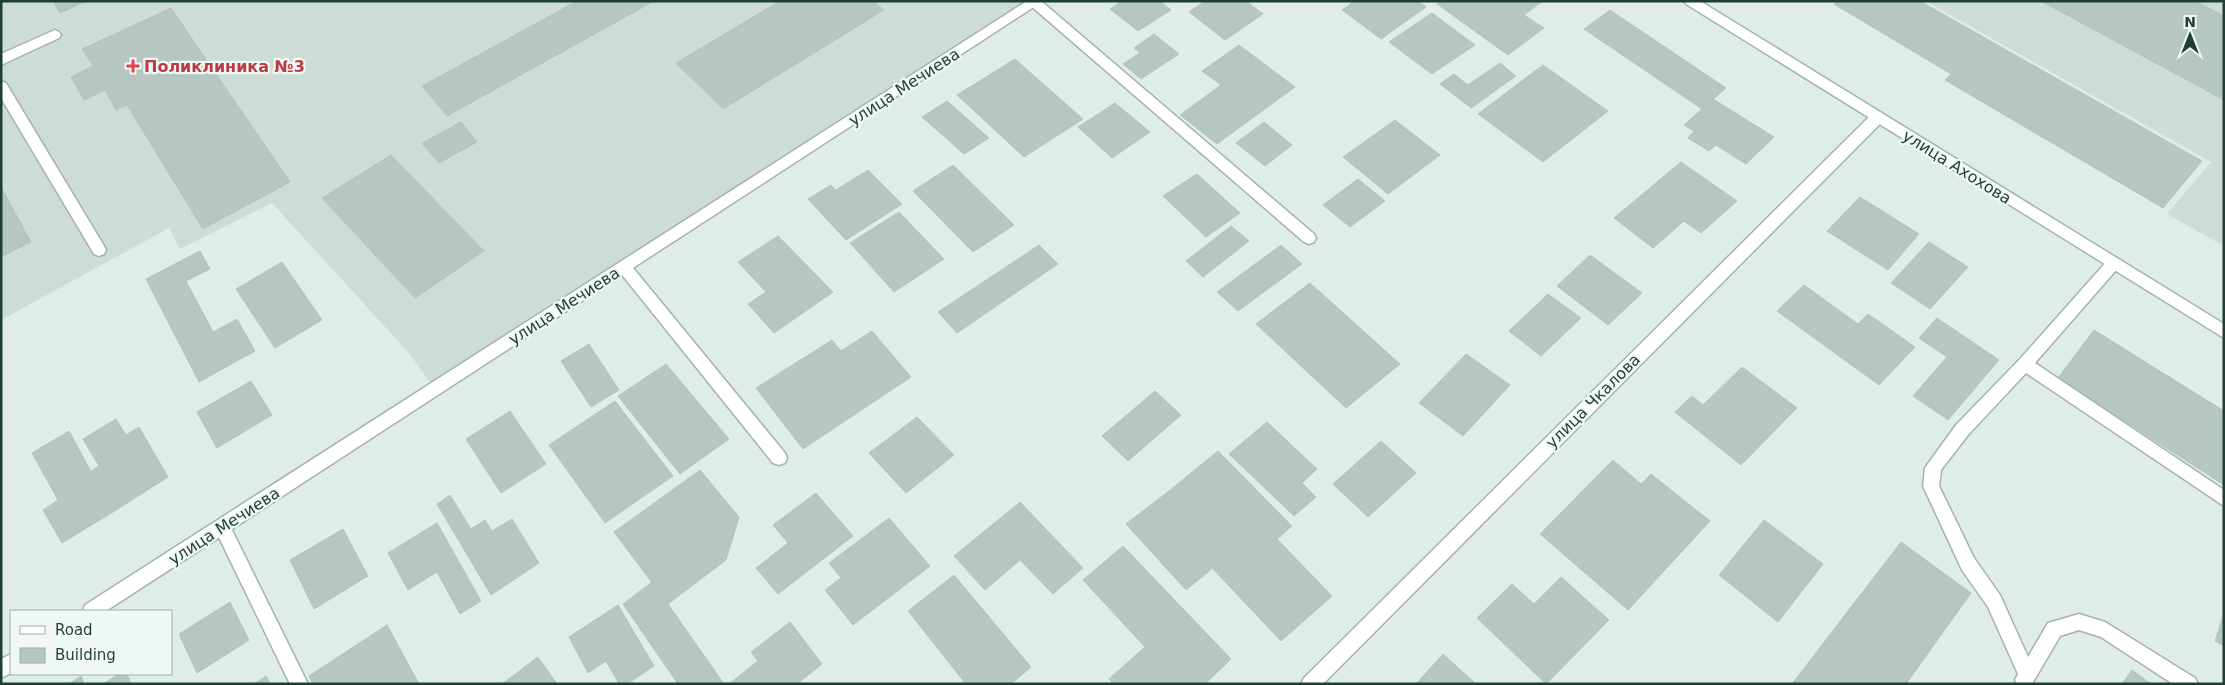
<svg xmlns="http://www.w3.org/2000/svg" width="2225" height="685" font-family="'DejaVu Sans',sans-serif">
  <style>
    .built { fill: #cedcd6 }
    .building { fill: #b5c7c0; stroke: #b1c6be }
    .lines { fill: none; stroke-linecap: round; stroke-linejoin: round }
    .lane-casing { stroke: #a2b4ae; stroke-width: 3 }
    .street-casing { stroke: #a2b4ae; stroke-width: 3 }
    .secondary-casing { stroke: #9db9b0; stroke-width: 3 }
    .lane { fill: #fff; fill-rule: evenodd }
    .street { fill: #fff; fill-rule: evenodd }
    .secondary { fill: #fff; fill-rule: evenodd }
    .health-dot { fill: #e0444e; stroke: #f0f8f5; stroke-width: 2 }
    .labels { text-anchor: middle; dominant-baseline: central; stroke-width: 4.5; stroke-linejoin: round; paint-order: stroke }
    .health-label { font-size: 16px; font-weight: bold; fill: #be3a42; stroke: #f0f8f5; text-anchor: start }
    .street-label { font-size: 16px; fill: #1f3e36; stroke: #f0f8f5 }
  </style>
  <rect width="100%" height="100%" fill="#e0ece7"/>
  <g class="built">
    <path d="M1 1H1037L435 389 409 353 272 203 180 249 169 228 1 320Z"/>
    <path d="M1925 1H2224V246L2167 214 2211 162Z"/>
  </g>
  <g class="building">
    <path d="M53 1H86L60 13Z"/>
    <path d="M577 1H654L447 116 422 86Z"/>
    <path d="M780 1H873L884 10 723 109 676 63Z"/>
    <path d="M1122 1H1160L1171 10 1138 31 1110 9Z"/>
    <path d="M1205 1H1246L1263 14 1225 40 1189 12Z"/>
    <path d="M1355 1H1418L1426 7 1381 39 1342 10Z"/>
    <path d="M1441 1H1543L1524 15 1544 28 1508 55 1437 4Z"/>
    <path d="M1837 1H1920L2202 161 2163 208 1945 80 1951 74 1834 4Z"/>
    <path d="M2041 1H2195L2224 16V100Z"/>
    <path d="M171 8 290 182 203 229 127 105 116 110 105 90 84 100 71 77 93 66 82 49Z"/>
    <path d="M1610 10 1726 88 1702 109 1584 29Z"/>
    <path d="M1432 13 1475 45 1432 74 1389 42Z"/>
    <path d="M1154 34 1179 54 1141 79 1123 64 1140 53 1134 48Z"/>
    <path d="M1239 45 1295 87 1217 144 1180 115 1221 85 1202 71Z"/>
    <path d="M1015 59 1083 119 1024 157 957 95Z"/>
    <path d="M1500 63 1516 76 1471 108 1440 84 1454 74 1468 85Z"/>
    <path d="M1543 65 1608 111 1543 162 1478 114Z"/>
    <path d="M1713 99 1774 137 1746 164 1716 145 1709 151 1688 138 1694 131 1684 125Z"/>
    <path d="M947 101 989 138 964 154 922 117Z"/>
    <path d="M1115 103 1150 132 1112 158 1078 127Z"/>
    <path d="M1395 120 1440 155 1388 194 1343 157Z"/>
    <path d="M461 122 477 142 439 163 422 143Z"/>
    <path d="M1264 122 1292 145 1265 166 1236 143Z"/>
    <path d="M391 155 484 251 415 298 322 198Z"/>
    <path d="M1681 162 1737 201 1701 233 1684 221 1653 248 1614 218Z"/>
    <path d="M953 165 1014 225 973 252 913 191Z"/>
    <path d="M868 170 902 204 846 240 808 199 831 185 836 190Z"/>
    <path d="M1197 174 1240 213 1206 237 1163 196Z"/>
    <path d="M1358 179 1385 201 1350 227 1323 205Z"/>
    <path d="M1 187 31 242 1 257Z"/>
    <path d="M1860 197 1919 234 1888 270 1827 231Z"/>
    <path d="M899 212 944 259 894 292 850 243Z"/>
    <path d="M1231 226 1249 241 1203 277 1186 261Z"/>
    <path d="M778 236 833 292 774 333 748 304 766 292 738 262Z"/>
    <path d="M1929 242 1968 267 1930 309 1891 283Z"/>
    <path d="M1039 245 1058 264 957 333 938 312Z"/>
    <path d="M1281 245 1302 264 1238 311 1217 292Z"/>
    <path d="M200 251 210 269 186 281 213 332 182 349 146 279Z"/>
    <path d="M1590 255 1642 293 1608 325 1557 286Z"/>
    <path d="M282 262 322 320 275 348 236 289Z"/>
    <path d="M1310 283 1400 364 1346 408 1256 324Z"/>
    <path d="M1804 285 1858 324 1868 314 1915 347 1879 385 1777 311Z"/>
    <path d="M1548 294 1581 318 1541 356 1509 331Z"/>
    <path d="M1937 318 1999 360 1948 420 1913 396 1947 357 1919 338Z"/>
    <path d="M237 319 255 351 199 382 182 349Z"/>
    <path d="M2094 330 2224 411V485L2058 378Z"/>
    <path d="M872 331 911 377 803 449 756 388 832 340 841 351Z"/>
    <path d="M589 344 619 390 591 407 561 361Z"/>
    <path d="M1466 354 1510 385 1463 436 1419 403Z"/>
    <path d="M666 364 729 439 680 474 618 396Z"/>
    <path d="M1742 367 1797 408 1741 465 1675 412 1692 396 1703 405Z"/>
    <path d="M251 381 272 415 217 448 197 412Z"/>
    <path d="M1155 391 1181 415 1128 461 1102 436Z"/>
    <path d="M615 401 673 476 605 523 549 445Z"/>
    <path d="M510 411 546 464 501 493 466 439Z"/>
    <path d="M917 417 954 455 906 493 869 453Z"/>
    <path d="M116 419 126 435 139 427 168 477 113 512 90 472 99 466 83 439Z"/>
    <path d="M1267 422 1317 469 1302 483 1316 497 1294 516 1229 454Z"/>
    <path d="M69 431 113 512 62 543 43 510 58 500 32 453Z"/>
    <path d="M1381 441 1416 473 1368 517 1333 484Z"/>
    <path d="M1218 451 1292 526 1277 539 1332 596 1281 641 1213 569 1230 554 1169 491Z"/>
    <path d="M1613 460 1641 484 1651 474 1710 521 1628 610 1540 534Z"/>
    <path d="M700 470 739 517 726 560 668 604 614 532Z"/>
    <path d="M1169 491 1230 554 1186 590 1126 524Z"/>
    <path d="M816 493 853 536 778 594 756 568 788 543 773 525Z"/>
    <path d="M450 495 471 529 485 520 492 531 512 519 539 563 491 595 437 504Z"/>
    <path d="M1020 502 1083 568 1053 594 1020 560 985 590 954 556Z"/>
    <path d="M889 518 930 566 853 625 825 590 841 578 829 563Z"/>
    <path d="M1764 520 1823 564 1778 622 1719 575Z"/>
    <path d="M437 523 481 601 460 614 437 572 408 590 388 553Z"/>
    <path d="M343 529 368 576 314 609 290 560Z"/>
    <path d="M1901 542 1971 593 1906 684H1792Z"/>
    <path d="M1123 546 1231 659 1205 684H1113L1109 679 1145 647 1083 580Z"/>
    <path d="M954 575 1031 667 1011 684H966L908 611Z"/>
    <path d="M1561 577 1609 620 1546 684 1477 618 1512 584 1534 604Z"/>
    <path d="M652 582 668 604 724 684H678L623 604Z"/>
    <path d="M230 602 249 640 197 673 179 634Z"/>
    <path d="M618 605 654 666 627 684H619L606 661 588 673 569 637Z"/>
    <path d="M2224 613V646L2215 641Z"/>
    <path d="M790 622 822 664 797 684H729L758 661 751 652Z"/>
    <path d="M387 625 419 684H313L309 676Z"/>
    <path d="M1443 654 1476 684H1416Z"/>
    <path d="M538 657 557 684H502Z"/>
    <path d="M2132 670 2151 684H2122Z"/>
    <path d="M119 674H127L131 684H103Z"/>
    <path d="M81 676 84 684H69Z"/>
    <path d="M266 676 270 684H254Z"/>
  </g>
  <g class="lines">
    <g class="lane-casing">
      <g id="lane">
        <path d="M1030 1H1041L1314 234 1316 238 1314 242 1309 244 1304 242 1031 6Z"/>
        <path d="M1 81 6 83 104 246 106 250 104 254 99 256 94 254 1 98Z"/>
        <path d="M2113 258 2118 260 2120 264 2118 268 2035 363 2224 490V506L2026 373 1968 435 1941 470 1939 486 1974 558 2000 595 2028 657 2048 623 2079 614 2105 622 2195 678 2198 684H2173L2101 637 2079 630 2060 636 2032 684H2017L2015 680 2018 674 1988 607 1962 570 1923 486 1925 468 1956 425 2020 359 2108 260Z"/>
        <path d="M624 261 629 263 785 453 787 458 785 463 779 465 773 463 619 271 617 267 619 263Z"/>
        <path d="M222 519 228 522 308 684H290L214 527 216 522Z"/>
      </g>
    </g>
    <g class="street-casing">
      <g id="street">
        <path d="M1027 1H1043L106 611H83L85 605Z"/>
        <path d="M55 30 59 32 61 35 59 38 1 65V54Z"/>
        <path d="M1877 113 1882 114 1884 118 1882 122 1323 684H1301L1304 678 1872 114Z"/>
        <path d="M11 654V673L1 678V659Z"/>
      </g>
    </g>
    <g class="secondary-casing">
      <path id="secondary" d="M1684 1H1700L2224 324V338L1686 4Z"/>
    </g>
    <use href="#lane" class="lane"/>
    <use href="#street" class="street"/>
    <use href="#secondary" class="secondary"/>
  </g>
  <path class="health-dot" d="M130.5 58.5h5v5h5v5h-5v5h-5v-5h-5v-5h5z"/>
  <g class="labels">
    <g class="health-label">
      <text x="144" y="66">Поликлиника №3</text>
    </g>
    <g class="street-label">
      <text transform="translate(904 87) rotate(-33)">улица Мечиева</text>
      <text transform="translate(1957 167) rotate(32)">улица Ахохова</text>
      <text transform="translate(564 306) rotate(-33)">улица Мечиева</text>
      <text transform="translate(1593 401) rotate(-45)">улица Чкалова</text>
      <text transform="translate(224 526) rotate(-33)">улица Мечиева</text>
    </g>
  </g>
  <rect width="2225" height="685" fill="none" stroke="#1f3e36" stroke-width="5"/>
  <rect x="10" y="610" width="162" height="65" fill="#f0f8f5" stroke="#9caea9"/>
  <rect x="20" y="626" width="25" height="8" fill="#ffffff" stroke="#9caea9"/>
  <text x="55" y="635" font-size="15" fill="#1f3e36">Road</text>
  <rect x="20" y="648" width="25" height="15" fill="#b5c7c0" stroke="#9caea9"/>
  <text x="55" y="660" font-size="15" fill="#1f3e36">Building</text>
  <g transform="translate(2190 35)" stroke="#f0f8f5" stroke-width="4" paint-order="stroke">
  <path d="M0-4L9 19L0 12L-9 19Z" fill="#1f3e36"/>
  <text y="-8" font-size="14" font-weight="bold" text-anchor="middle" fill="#1f3e36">N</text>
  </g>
</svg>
